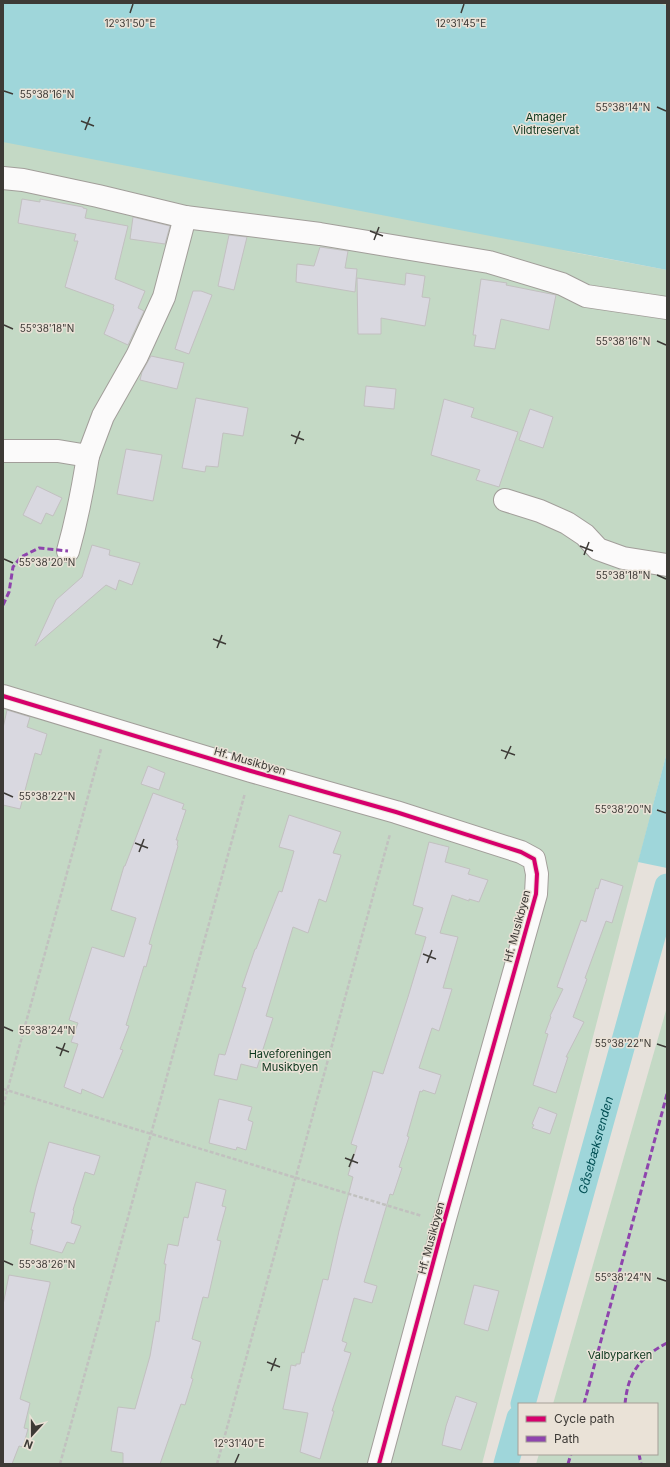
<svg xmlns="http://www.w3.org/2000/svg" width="670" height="1467" font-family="Inter,sans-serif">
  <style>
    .green { fill: #c4d9c5 }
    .water { fill: #9fd6da }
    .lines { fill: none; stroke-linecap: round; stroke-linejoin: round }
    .canal { stroke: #9fd6da; stroke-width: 25 }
    .building { fill: #d9d8e0; stroke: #c2c0c0 }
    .minor-casing { stroke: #a29e9a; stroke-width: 24 }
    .path { stroke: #c1c1bf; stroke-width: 2.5; stroke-dasharray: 4 2; stroke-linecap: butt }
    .minor { stroke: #fbfafa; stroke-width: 22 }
    .quiet { stroke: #8e44ad; stroke-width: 3; stroke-dasharray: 6 3; stroke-linecap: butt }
    .cycleway-casing { stroke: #eae2d7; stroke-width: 6 }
    .cycleway { stroke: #d6006c; stroke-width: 4 }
    .ticks { fill: none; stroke: #3d3a36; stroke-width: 1.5 }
    .labels { text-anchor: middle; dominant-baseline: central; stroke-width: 3; stroke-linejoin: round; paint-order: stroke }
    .park-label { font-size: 11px; fill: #0c361c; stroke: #eae2d7 }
    .street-label { font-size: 11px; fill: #3d3a36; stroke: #eae2d7 }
    .water-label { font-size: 12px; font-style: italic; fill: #035055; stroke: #eae2d7 }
    .ticks-label { font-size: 10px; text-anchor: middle; fill: #3d3a36; stroke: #eae2d7; stroke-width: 3; stroke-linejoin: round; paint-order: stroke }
  </style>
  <rect width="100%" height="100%" fill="#e6e1db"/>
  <g class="green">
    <path d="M3 3H667V268L561 250 667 270V752L482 1464H3Z"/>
    <path d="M667 1007V1464H536L539 1454H657V1404H553Z"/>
  </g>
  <g class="water">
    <path d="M3 3H659L667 6V270L3 142Z"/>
    <path d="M667 752V868L638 862Z"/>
  </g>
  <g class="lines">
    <g class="canal">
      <path id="s1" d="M523 1404 667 886"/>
      <path d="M506 1464 519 1418"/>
    </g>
  </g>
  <g class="building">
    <path d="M22 199 40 202V199L83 207V208L87 209 85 218 128 226 115 279 145 291 138 308 144 311 128 345 104 334 114 309 113 308 114 305 65 287 78 241H74L76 234 18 223Z"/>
    <path d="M133 217 170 226 165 244 130 239Z"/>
    <path d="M229 235 247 237 234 290 218 286Z"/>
    <path d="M320 247 348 251 345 268 357 269 355 292 296 282 297 264 314 266Z"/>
    <path d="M406 273 425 276 422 297 430 298 425 326 381 318V334H358L357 278 405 285Z"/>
    <path d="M481 279 507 283 506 285 556 295 549 330 501 319 495 349 474 346 476 335H473Z"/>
    <path d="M193 291H201L212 295 189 354 175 349Z"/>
    <path d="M151 356 184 363 177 389 140 380 142 372Z"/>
    <path d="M366 386 396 389 394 409 364 406Z"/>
    <path d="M196 398 248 408 243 436 223 433 218 467 206 466 205 472 182 468Z"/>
    <path d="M444 399 474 408 471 417 518 432 499 487 476 480 480 470 431 455Z"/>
    <path d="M530 409 553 417 543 448 519 440Z"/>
    <path d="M126 449 162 455 153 501 117 494Z"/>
    <path d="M37 486 62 498 53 516 46 513 41 524 23 515Z"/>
    <path d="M92 545 110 550 109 555 140 563 132 585 119 580 116 590 106 585 35 646 56 600 82 577Z"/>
    <path d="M7 710 30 717 27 727 47 734 41 755 35 753 20 809 3 805V728Z"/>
    <path d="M148 766 165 773 159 790 141 784Z"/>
    <path d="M153 793 184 804 182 809 186 810 176 840H178L177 845 178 846 149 944 152 945 146 967 144 966 126 1025 129 1026 120 1049 123 1050 103 1098 82 1089 81 1094 64 1087 78 1044 71 1042 78 1023 69 1020 92 947 124 957 136 918 111 910 124 866H125Z"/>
    <path d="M289 815 341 832 333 853 341 855 326 902 319 899 308 933 293 927 266 1016 273 1018 257 1068 241 1064 237 1080 214 1075 219 1054 225 1055 246 988 242 987 255 949H256L279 891 282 892 294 851 279 847Z"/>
    <path d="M429 842 449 847 445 862 470 869 468 874 488 880 479 902 469 899V901L452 895 440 933 458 937 443 988 452 989 439 1031 432 1028 419 1068 441 1075 435 1094 423 1090 422 1092 420 1091 407 1136 409 1137 399 1167 402 1168 393 1195 390 1194 364 1282 377 1286 372 1303 354 1298 342 1341 347 1343 344 1351 351 1353 332 1411H334L320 1459 300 1452 308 1413 283 1409 291 1365 296 1366V1364H300L302 1352 304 1353 323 1279 328 1280 339 1231 353 1177 348 1175 357 1146 351 1144 370 1083 373 1071 383 1074 408 997 426 937 415 934 423 908 413 905Z"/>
    <path d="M601 879 623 886 612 923 606 921 585 978 587 979 573 1017 584 1022 566 1057H568L556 1093 533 1085 548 1034 545 1033 551 1017 550 1016 563 989 557 987 581 920 586 922 596 888 598 889Z"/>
    <path d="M219 1099 252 1107 248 1120 253 1122 246 1150 237 1147 236 1150 209 1143Z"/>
    <path d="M539 1107 557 1114 550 1134 532 1128 534 1125 532 1124Z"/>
    <path d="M49 1142 100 1156 94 1175 85 1172 73 1210 74 1211 71 1223 81 1226 74 1244 67 1242 62 1253 30 1244 33 1230H31L35 1213 30 1212 36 1187Z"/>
    <path d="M196 1182 226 1190 222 1206 226 1207 217 1240 221 1241 208 1298 203 1297 192 1339 201 1342 191 1378 193 1379 185 1405 181 1404 160 1464H123V1453L111 1451 118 1407 135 1409 150 1356 156 1321 159 1322 166 1264H164L168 1244 178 1246 184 1217 188 1218Z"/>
    <path d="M9 1275 50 1282V1284L20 1399 30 1403 24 1428 28 1429 23 1447 19 1446 12 1464H3V1305Z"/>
    <path d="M474 1285 499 1291 488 1331 464 1324Z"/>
    <path d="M456 1396 477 1403 461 1450 442 1445 446 1426Z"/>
  </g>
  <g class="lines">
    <g class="minor-casing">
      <g id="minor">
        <path d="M3 178 23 180 98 196 185 217 320 234 489 262 562 284 586 296 667 308"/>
        <path d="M3 451H58L88 456 103 416 137 356 164 297 185 217"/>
        <path d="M505 500 540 511 567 523 585 535 598 549 623 558 667 565"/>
        <path d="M68 551C77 519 83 488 88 456"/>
        <path d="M3 696 251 771 396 812 521 852 534 859 537 874 536 894 444 1222 379 1464"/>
      </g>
    </g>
    <g class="path">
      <path d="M3 1089 422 1216"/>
      <path d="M3 1106 101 749"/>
      <path d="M60 1464 245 793"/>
      <path d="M217 1464 390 834"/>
    </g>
    <use href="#minor" class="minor"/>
    <g class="quiet">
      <path d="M3 605 9 592 13 567 21 557 39 548 68 551"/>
      <path d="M584 1404 667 1094"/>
      <path d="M625 1404C628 1373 639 1358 667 1343"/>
      <path d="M639 1454 641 1464"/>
      <path d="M568 1464 571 1454"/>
    </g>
    <g class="cycleway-casing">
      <path id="cycleway" d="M3 696 251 771 396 812 521 852 534 859 537 874 536 894 444 1222 379 1464"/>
    </g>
    <use href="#cycleway" class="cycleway"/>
  </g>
  <path class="ticks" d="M130 13 133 4M461 13 464 4M4 91 13 94M657 107 666 111M81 121 94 126M85 130 90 117M370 231 383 236M374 240 379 227M4 325 13 329M657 341 666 345M291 435 304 440M295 444 300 431M580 546 593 551M584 555 589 542M4 559 13 563M657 575 666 579M213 639 226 644M217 648 222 635M501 750 515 755M505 759 511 746M4 793 13 797M657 810 666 813M135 843 148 848M139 852 144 839M423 954 436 959M427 963 432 950M4 1027 13 1031M657 1044 666 1047M56 1047 69 1052M60 1056 65 1043M345 1158 358 1163M349 1167 354 1154M4 1261 13 1265M657 1278 666 1281M267 1362 280 1367M271 1371 276 1358M235 1463 239 1454"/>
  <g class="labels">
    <g class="park-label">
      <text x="546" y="117">Amager<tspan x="546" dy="13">Vildtreservat</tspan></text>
      <text x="290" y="1054">Haveforeningen<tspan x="290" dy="13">Musikbyen</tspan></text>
      <text x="620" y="1355">Valbyparken</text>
    </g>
    <g class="street-label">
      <text transform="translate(250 761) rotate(16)">Hf. Musikbyen</text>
      <text transform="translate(517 926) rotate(-75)">Hf. Musikbyen</text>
      <text transform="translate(431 1238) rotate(-75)">Hf. Musikbyen</text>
    </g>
    <g class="water-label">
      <text stroke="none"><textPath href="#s1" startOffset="269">Gåsebæksrenden</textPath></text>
    </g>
  </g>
  <g class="ticks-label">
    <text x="461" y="27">12°31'45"E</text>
    <text x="130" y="27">12°31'50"E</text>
    <text x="47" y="98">55°38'16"N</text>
    <text x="623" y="111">55°38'14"N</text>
    <text x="47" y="332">55°38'18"N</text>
    <text x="623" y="345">55°38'16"N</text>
    <text x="47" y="566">55°38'20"N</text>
    <text x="623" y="579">55°38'18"N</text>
    <text x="47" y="800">55°38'22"N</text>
    <text x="623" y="813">55°38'20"N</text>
    <text x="47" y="1034">55°38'24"N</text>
    <text x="623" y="1047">55°38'22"N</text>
    <text x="47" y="1268">55°38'26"N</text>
    <text x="623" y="1281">55°38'24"N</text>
    <text x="239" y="1447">12°31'40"E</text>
  </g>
  <rect width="670" height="1467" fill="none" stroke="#3d3a36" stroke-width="8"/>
  <rect x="518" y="1403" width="140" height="52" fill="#eae2d7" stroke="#a59f97"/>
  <rect x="526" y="1416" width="20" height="6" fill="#d6006c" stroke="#a59f97"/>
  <text x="554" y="1423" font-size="12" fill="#3d3a36">Cycle path</text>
  <rect x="526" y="1436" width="20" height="6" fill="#8e44ad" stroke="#a59f97"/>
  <text x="554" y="1443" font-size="12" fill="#3d3a36">Path</text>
  <g transform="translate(32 1435) rotate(201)" stroke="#eae2d7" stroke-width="3" paint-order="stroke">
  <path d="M0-3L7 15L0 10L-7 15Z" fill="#3d3a36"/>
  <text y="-6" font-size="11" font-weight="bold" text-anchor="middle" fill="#3d3a36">N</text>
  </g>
</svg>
